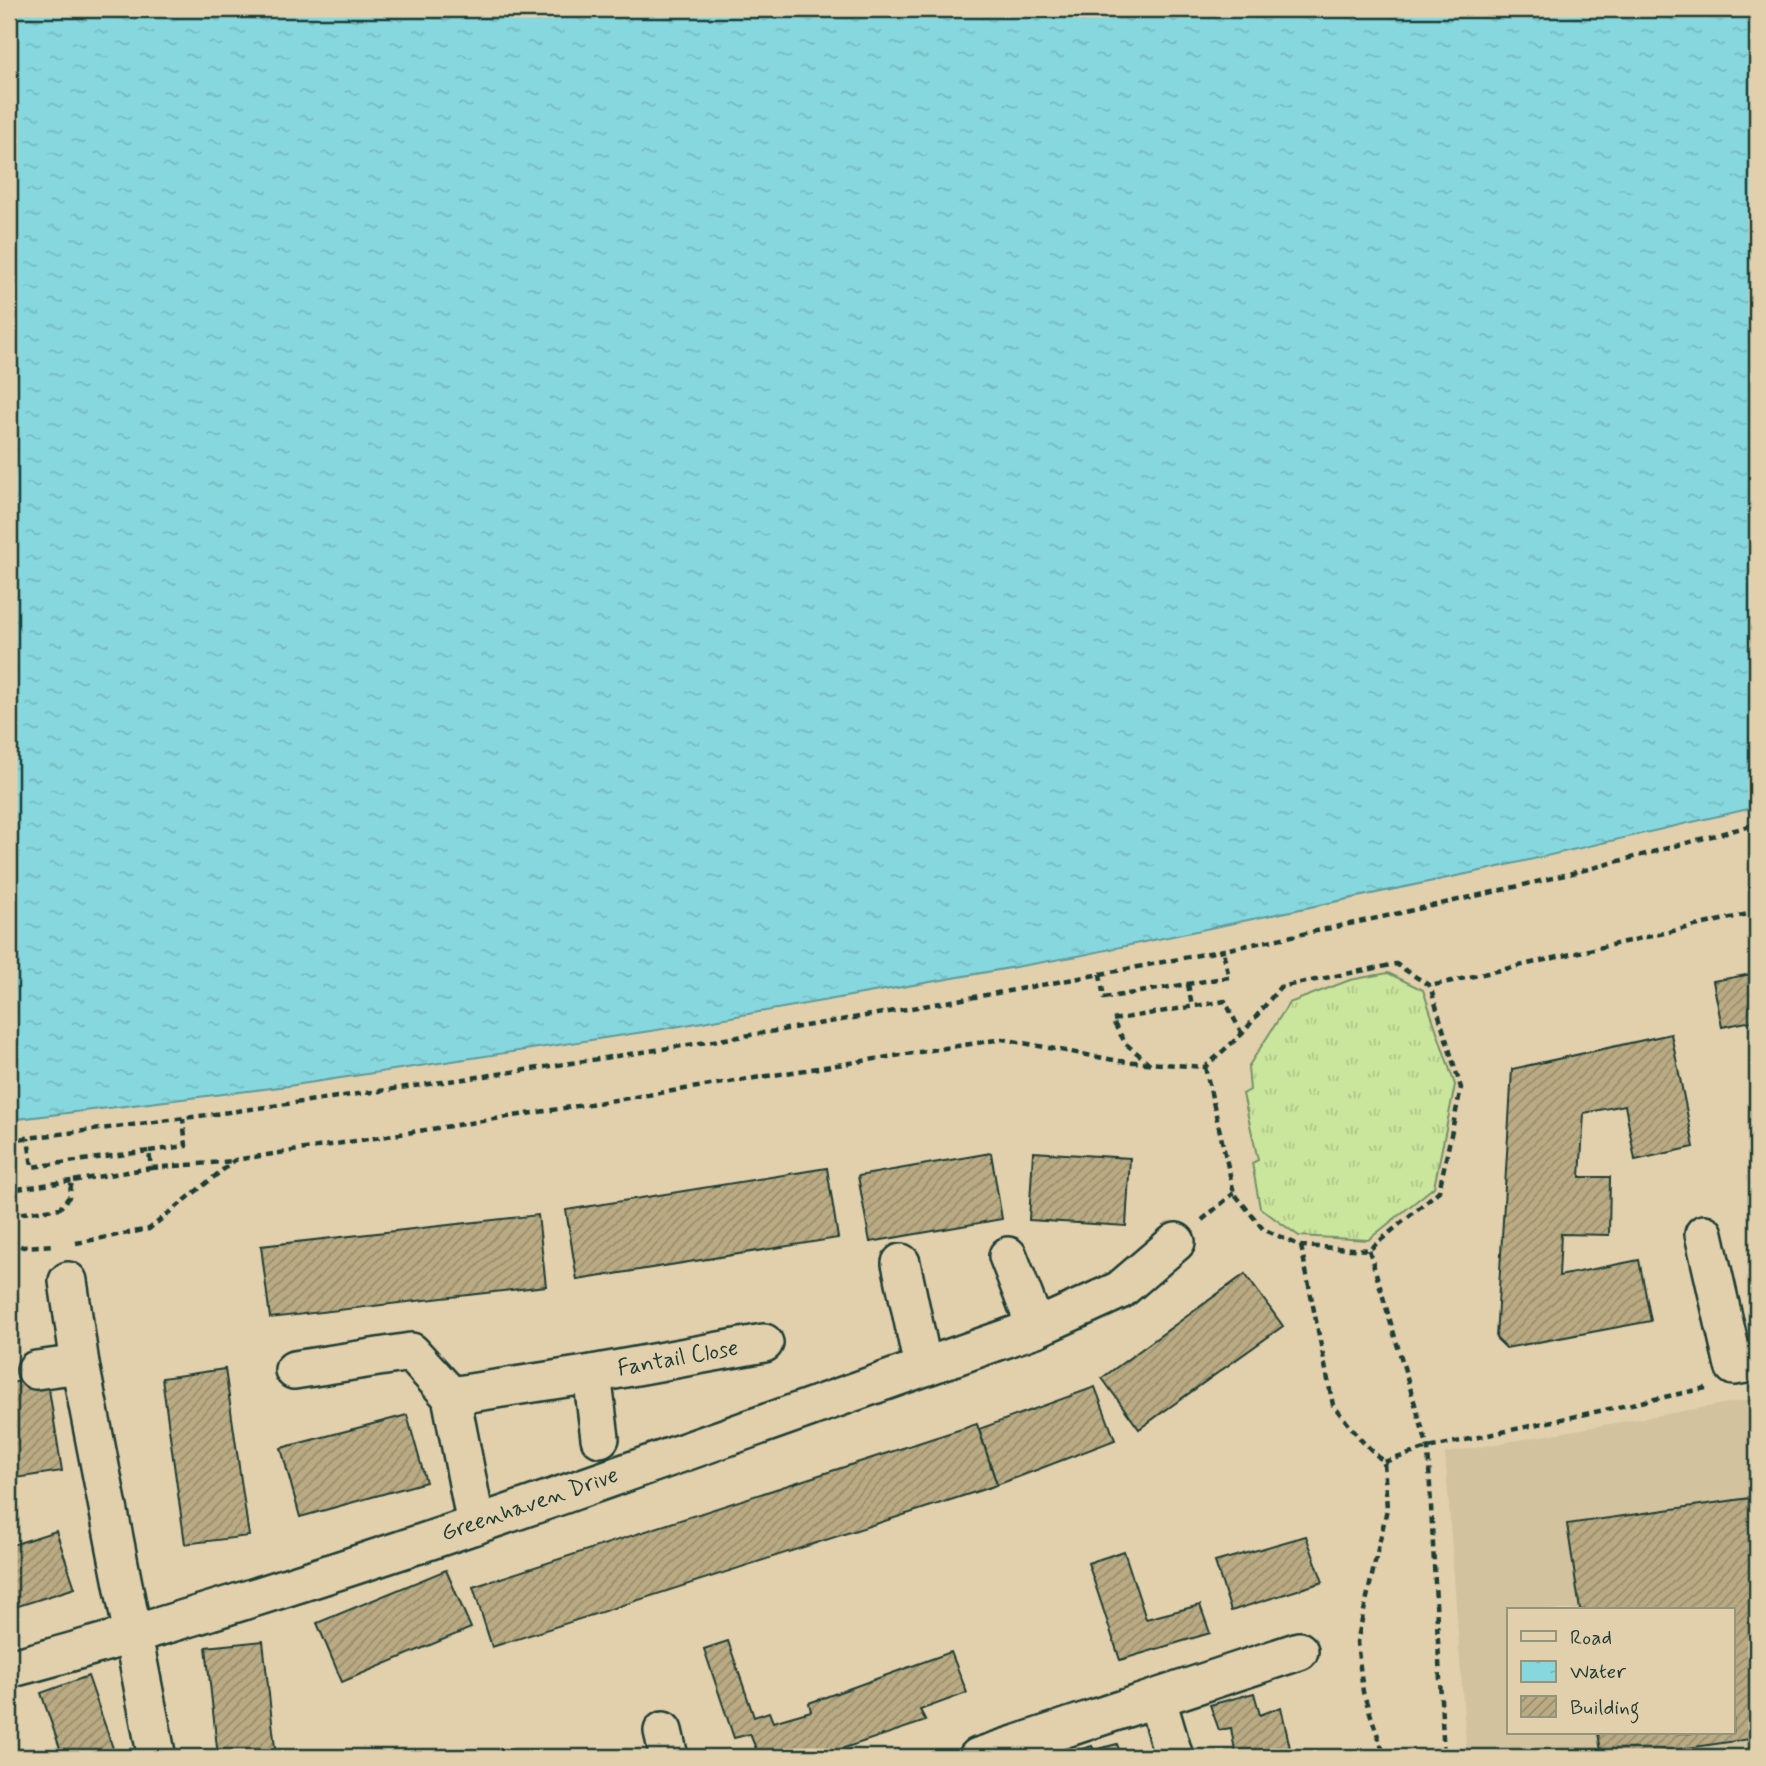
<svg xmlns="http://www.w3.org/2000/svg" width="1766" height="1766" font-family="Mynerve,sans-serif">
  <style>
    .built { fill: #d2c29e; fill-rule: evenodd }
    .grass { fill: url(#grass-tufts); stroke: #749168; stroke-width: 2 }
    .water { fill: url(#water-ripples); stroke: #5d9a9a; stroke-width: 2 }
    .building { fill: url(#building-hatch); stroke: #1f3d34; stroke-width: 2 }
    .lines { fill: none; stroke-linecap: round; stroke-linejoin: round }
    .street-casing { stroke: #1f3d34; stroke-width: 42 }
    .path { stroke: #1f3d34; stroke-width: 4.5; stroke-dasharray: 7 5; stroke-linecap: butt }
    .street { stroke: #e2d0ad; stroke-width: 37 }
    .labels { text-anchor: middle; dominant-baseline: central; stroke-width: 5; stroke-linejoin: round; paint-order: stroke }
    .street-label { font-size: 23px; fill: #1f3d34; stroke: #e2d0ad }
  </style>
  <defs>
    <pattern id="grass-tufts" width="24" height="20" patternUnits="userSpaceOnUse" patternTransform="scale(1.75)"><rect width="24" height="20" fill="#cae59c"/><path d="M3 7l-1-3M5 7V3M7 7l1-3M15 17l-1-3M17 17v-4M19 17l1-3" fill="none" stroke="#adc587"/></pattern>
    <pattern id="water-ripples" width="26" height="14" patternUnits="userSpaceOnUse" patternTransform="scale(1.75)"><rect width="26" height="14" fill="#87d8de"/><path d="M2 4q2-2 4 0t4 0M15 11q2-2 4 0t4 0" fill="none" stroke="#74babf"/></pattern>
    <pattern id="building-hatch" width="6" height="6" patternUnits="userSpaceOnUse" patternTransform="scale(1.75)"><rect width="6" height="6" fill="#baab83"/><path d="M-1 1l2-2M0 6l6-6M5 7l2-2" fill="none" stroke="#978c6c"/></pattern>
  </defs>
  <rect width="100%" height="100%" fill="#e2d0ad"/>
  <filter id="ink" filterUnits="userSpaceOnUse"><feTurbulence type="fractalNoise" baseFrequency=".0143" numOctaves="2"/><feDisplacementMap in="SourceGraphic" scale="14" xChannelSelector="R" yChannelSelector="G"/><feConvolveMatrix kernelMatrix="1 2 1 2 8 2 1 2 1" color-interpolation-filters="sRGB"/></filter>
  <g filter="url(#ink)">
    <path class="built" d="M1757 1398V1757H1467L1445 1453ZM1509 1610H1733V1733H1509Z"/>
    <path class="grass" d="M1388 973 1423 990 1455 1085 1434 1187 1368 1240 1299 1236 1260 1208 1252 1163 1258 1160 1243 1094 1250 1090 1248 1067 1289 1003 1350 980Z"/>
    <path class="water" d="M9 9H1757V807L1490 869 1078 956 657 1030 288 1086 9 1120Z"/>
    <g class="building">
      <path d="M1757 973V1020L1722 1027 1713 981Z"/>
      <path d="M1671 1034 1694 1147 1635 1160 1625 1105 1584 1113 1580 1177H1610L1609 1235 1561 1234 1559 1276 1639 1260 1651 1321 1506 1348 1496 1338 1512 1069Z"/>
      <path d="M1033 1152 1130 1158 1126 1226 1029 1220Z"/>
      <path d="M991 1153 1002 1219 870 1242 858 1176Z"/>
      <path d="M827 1168 838 1238 577 1280 566 1210Z"/>
      <path d="M538 1215 546 1286 270 1318 261 1246Z"/>
      <path d="M1245 1274 1283 1326 1139 1429 1102 1378Z"/>
      <path d="M9 1286 16 1343 9 1344Z"/>
      <path d="M225 1369 249 1536 185 1544 162 1378Z"/>
      <path d="M47 1377 62 1471 9 1479V1383Z"/>
      <path d="M1095 1387 1115 1440 997 1485 979 1429Z"/>
      <path d="M407 1415 426 1482 300 1517 281 1448Z"/>
      <path d="M977 1424 997 1485 492 1647 473 1587Z"/>
      <path d="M1757 1497V1738L1626 1757H1602L1598 1733H1733V1610H1580L1567 1524Z"/>
      <path d="M56 1531 75 1588 9 1609V1546Z"/>
      <path d="M1306 1536 1323 1582 1231 1611 1215 1562Z"/>
      <path d="M1124 1551 1146 1619 1200 1605 1210 1633 1120 1660 1088 1563Z"/>
      <path d="M446 1570 471 1628 342 1682 317 1623Z"/>
      <path d="M263 1641 276 1757H218L206 1647Z"/>
      <path d="M728 1641 754 1717 769 1712 773 1722 811 1711 809 1703 951 1652 967 1693 920 1710 926 1721 826 1754 828 1757H794L790 1748 759 1756 750 1734 734 1738 704 1649Z"/>
      <path d="M88 1676 116 1757H63L41 1693Z"/>
      <path d="M1254 1693 1260 1715 1281 1707 1292 1757H1236L1231 1728 1219 1730 1210 1705Z"/>
      <path d="M1117 1744 1122 1757H1056L1092 1746 1094 1750Z"/>
    </g>
    <g class="lines">
      <g class="street-casing">
        <g id="street">
          <path d="M1704 1234 1734 1366 1757 1362"/>
          <path d="M1008 1256 1036 1328"/>
          <path d="M901 1263 923 1367"/>
          <path d="M68 1281 80 1364 156 1753"/>
          <path d="M36 1370 80 1364"/>
          <path d="M294 1370 411 1352 451 1396 476 1525"/>
          <path d="M592 1374 600 1438"/>
          <path d="M451 1396 592 1374 764 1343"/>
          <path d="M9 1669C357 1576 695 1446 1036 1328L1120 1290 1176 1242"/>
          <path d="M1157 1700 1174 1757"/>
          <path d="M663 1731 669 1757"/>
          <path d="M978 1757 1299 1651"/>
        </g>
      </g>
      <g class="path">
        <path d="M1100 974 1104 998 1229 977 1223 951"/>
        <path d="M1188 984 1192 1007"/>
        <path d="M1150 1064 1126 1044 1112 1020 1225 1001 1242 1034"/>
        <path d="M1205 1067 1234 1193 1263 1229 1301 1246 1369 1250 1439 1191 1461 1088 1430 986"/>
        <path d="M9 1140C166 1122 322 1099 478 1077 823 1026 1167 968 1506 889 1590 870 1674 846 1757 824"/>
        <path d="M149 1151 186 1146 183 1119"/>
        <path d="M151 1168 234 1161"/>
        <path d="M17 1189 72 1181"/>
        <path d="M9 1215 60 1208 69 1197 72 1181 151 1168 149 1151 32 1167 28 1138"/>
        <path d="M1202 1220 1234 1193"/>
        <path d="M9 1241 23 1247 54 1245"/>
        <path d="M76 1243 149 1229 235 1160 1002 1039 1119 1061 1205 1067 1242 1034 1280 987 1396 964 1430 986 1757 912"/>
        <path d="M1301 1246 1333 1405 1362 1441 1384 1462 1387 1509 1357 1642 1363 1692 1385 1757"/>
        <path d="M1369 1250 1428 1448 1444 1757"/>
        <path d="M1384 1462 1428 1448 1706 1388"/>
      </g>
      <use href="#street" class="street"/>
    </g>
  </g>
  <g class="labels">
    <g class="street-label">
      <text transform="translate(678 1359) rotate(-10)">Fantail Close</text>
      <text transform="translate(530 1505) rotate(-19)">Greenhaven Drive</text>
    </g>
  </g>
  <rect width="1766" height="1766" fill="none" stroke="#e2d0ad" stroke-width="35"/>
  <rect x="18" y="18" width="1731" height="1731" fill="none" stroke="#1f3d34" stroke-width="2.5" filter="url(#ink)"/>
  <rect x="1507" y="1608" width="228" height="126" fill="#e2d0ad" stroke="#94957d" stroke-width="2"/>
  <rect x="1521" y="1631" width="35" height="10" fill="#e2d0ad" stroke="#94957d" stroke-width="2"/>
  <text x="1570" y="1644" font-size="21" fill="#1f3d34">Road</text>
  <rect x="1521" y="1661" width="35" height="21" fill="url(#water-ripples)" stroke="#94957d" stroke-width="2"/>
  <text x="1570" y="1678" font-size="21" fill="#1f3d34">Water</text>
  <rect x="1521" y="1696" width="35" height="21" fill="url(#building-hatch)" stroke="#94957d" stroke-width="2"/>
  <text x="1570" y="1714" font-size="21" fill="#1f3d34">Building</text>
</svg>
